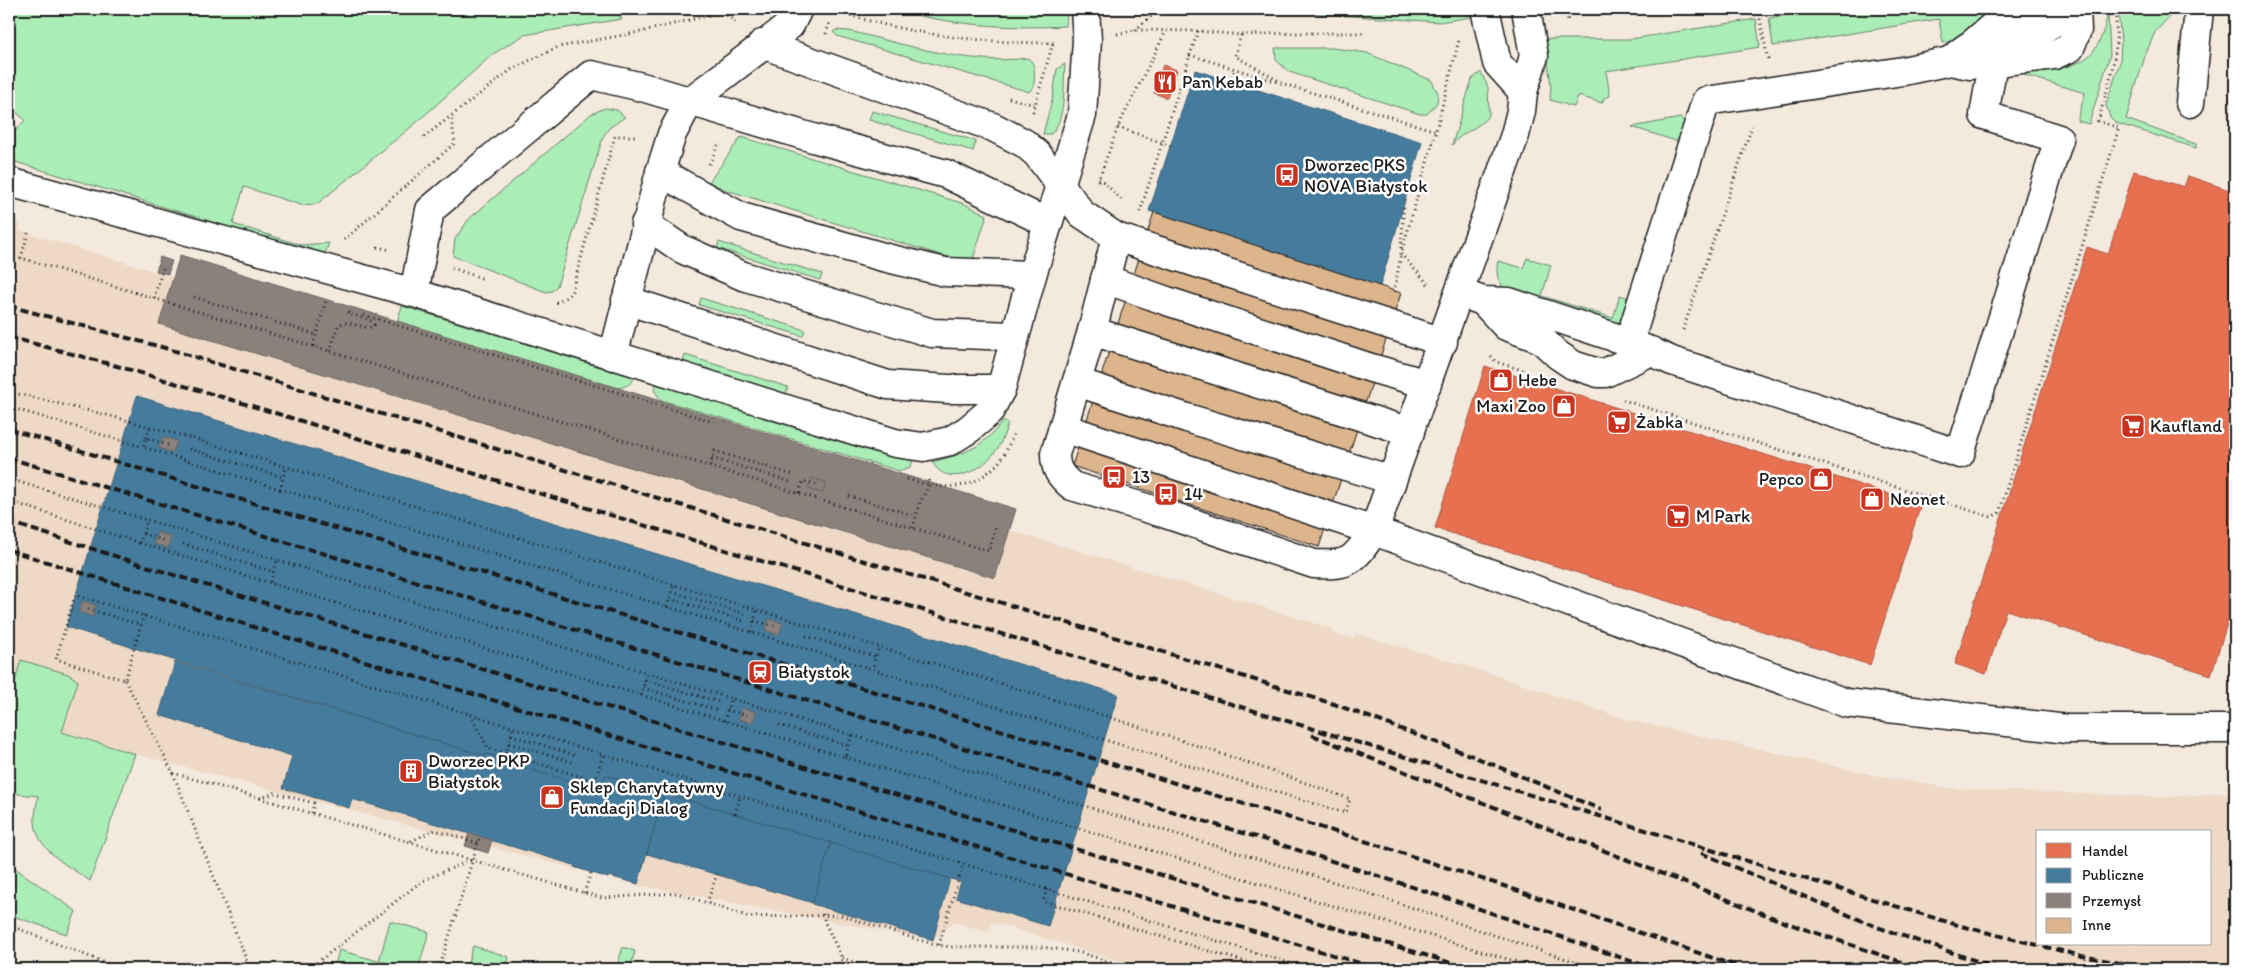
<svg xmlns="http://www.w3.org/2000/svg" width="2244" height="978" font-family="Itim,sans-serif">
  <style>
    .built { fill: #edd9c5; fill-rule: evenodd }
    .green { fill: #abedb7; stroke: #64846a }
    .shops { fill: #e76f51; stroke: #aa5641 }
    .public { fill: #457b9d; stroke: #395e76 }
    .industry { fill: #8a817c; stroke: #69635f }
    .building { fill: #dcb58d; stroke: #1c1c1c }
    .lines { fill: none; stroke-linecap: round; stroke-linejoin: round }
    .minor-casing { stroke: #1c1c1c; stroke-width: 31 }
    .path { stroke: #1c1c1c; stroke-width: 3; stroke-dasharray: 1 4; stroke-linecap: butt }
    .minor { stroke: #fff; stroke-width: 28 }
    .rail { stroke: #1c1c1c; stroke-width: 4; stroke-dasharray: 8 4; stroke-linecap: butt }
    .labels { text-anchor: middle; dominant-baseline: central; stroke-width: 5; stroke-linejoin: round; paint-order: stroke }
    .poi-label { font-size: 18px; fill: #1c1c1c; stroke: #fff; text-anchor: start }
  </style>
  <rect width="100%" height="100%" fill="#f4e9dd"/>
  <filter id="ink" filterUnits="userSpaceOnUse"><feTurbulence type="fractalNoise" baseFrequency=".02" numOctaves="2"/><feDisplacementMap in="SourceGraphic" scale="10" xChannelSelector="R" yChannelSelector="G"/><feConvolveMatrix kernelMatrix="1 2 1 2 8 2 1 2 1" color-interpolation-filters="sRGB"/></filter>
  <g filter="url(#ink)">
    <path class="built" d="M9 221 20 224 19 230 28 233 1227 596 1332 629 1331 633 1354 639 1356 634 1461 664 1628 720 1874 775 1956 789 2168 797 2235 792V969H1146L992 922 988 932 954 922 933 940 637 885 135 754 9 714ZM2038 832H2210V944H2038Z"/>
    <g class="green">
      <path d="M9 9H615L622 19 524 35 493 54 416 123 317 204 301 205 244 187 233 224 301 245 329 243 324 256 9 160V138L25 120 15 111 9 90Z"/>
      <path d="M891 9H1067L1066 26C1007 29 949 25 891 9Z"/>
      <path d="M1248 9H1470L1471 17 1440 22Z"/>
      <path d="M1823 9H1997L1960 39 1943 43 1939 19 1773 46 1769 18Z"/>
      <path d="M2118 9H2177L2155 32 2145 56 2126 119 2196 144V148L2116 123 2110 117 2106 105 2120 62 2121 42Z"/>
      <path d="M2108 13 2110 55 2089 124 2077 121 2085 93 2024 75C2035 70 2046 72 2058 69 2093 62 2101 46 2108 13Z"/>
      <path d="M1756 19 1760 47 1606 71 1610 96 1604 98 1602 103 1578 96 1574 107 1550 100 1551 86 1545 39H1631Z"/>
      <path d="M836 30 849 31C904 44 970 66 1027 58 1037 62 1034 76 1034 86L1029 92 1023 90 837 36 833 32Z"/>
      <path d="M1275 48H1333L1367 53 1431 80 1438 93 1437 103 1427 114H1420L1289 72 1276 60Z"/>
      <path d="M1065 64C1063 86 1067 117 1051 134H1043L1053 96 1057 69Z"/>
      <path d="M1481 72 1488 87 1489 115C1479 129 1462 131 1452 145L1472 79Z"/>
      <path d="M605 108 617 110 625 117 609 128 603 137 557 286 552 291 546 292 453 256 455 239 469 219 591 114Z"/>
      <path d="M872 111 976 141 973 151 869 120Z"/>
      <path d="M1680 118 1685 122 1679 142 1632 127Z"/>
      <path d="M741 137 965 204 987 215 972 262 941 255 726 190 709 182Z"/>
      <path d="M719 242 822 274 820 280 717 248Z"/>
      <path d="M1527 258 1551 265 1542 296 1613 318 1620 295 1626 297 1628 302 1621 323 1619 326 1508 292C1498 283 1495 274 1498 261L1523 268Z"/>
      <path d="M701 298 805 330 803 336 699 305Z"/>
      <path d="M402 306 634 377C633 384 626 386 619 388L397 322Z"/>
      <path d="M685 355 788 387 786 394 683 362Z"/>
      <path d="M656 383 913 461 910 467 899 471 661 400 654 390Z"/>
      <path d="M1003 421 1008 424C1005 431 1003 439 999 446 987 468 949 491 932 462 964 454 983 448 1003 421Z"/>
      <path d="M21 660 68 674 78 681 62 732 135 754 90 881C69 866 38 852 35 823 34 814 37 805 38 796L9 793V704Z"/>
      <path d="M9 864 76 911 67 934 9 915Z"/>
      <path d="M390 921 429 932 418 969H410L379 961Z"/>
      <path d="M473 946 509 957 506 969H466Z"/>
      <path d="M623 947 635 951 630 969H616Z"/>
      <path d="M339 950 378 961 376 969H334Z"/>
    </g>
    <g class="shops">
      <path d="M1163 65 1177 70 1167 98 1154 93Z"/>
      <path d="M2134 171 2184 187 2188 176 2235 192V598L2211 675 2006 610 1986 674 1955 664 2087 247 2108 254Z"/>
      <path d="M1485 366 1921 504 1870 665 1435 528Z"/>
    </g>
    <g class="public">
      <path d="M1195 70 1422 142 1380 286 1149 211Z"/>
      <path d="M137 396 1118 694 1048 926 956 898 961 882 605 775 601 790 521 767 522 764 486 754 485 756 66 627Z"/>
      <path d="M175 662 485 756 486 754 522 764 521 767 601 790 605 775 664 793 638 884 609 876 608 878 574 867V865L352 799 349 808 283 788 292 756 159 715Z"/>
      <path d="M664 793 831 843 813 903 647 854Z"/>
      <path d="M831 843 950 879 933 940 812 904Z"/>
    </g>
    <g class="industry">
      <path d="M180 255 1016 509 995 578 159 324Z"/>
      <path d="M160 257 172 261 168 274 156 271Z"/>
      <path d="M163 437 177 441 173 453 159 448Z"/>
      <path d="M812 478 826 482 823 493 808 489Z"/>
      <path d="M157 532 171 537 168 548 154 544Z"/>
      <path d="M82 601 96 605 93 617 79 612Z"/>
      <path d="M769 619 783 623 779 635 765 630Z"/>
      <path d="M742 708 756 712 752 723 739 719Z"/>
      <path d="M469 833 492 840 488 853 465 846Z"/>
    </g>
    <path class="building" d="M1154 212 1401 293 1319 547 1072 466Z"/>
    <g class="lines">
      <g class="minor-casing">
        <g id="minor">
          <path d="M1485 9 1497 63 1523 92"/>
          <path d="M762 44 993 127 1024 143 1037 154 1082 214 1116 237 1443 342"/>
          <path d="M1971 45 2000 20 2046 9"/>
          <path d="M1950 61C1956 56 1964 48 1971 45 2002 33 2045 47 2061 9"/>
          <path d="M2190 103 2199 9"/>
          <path d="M660 172 741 217 883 257 945 272 1032 275"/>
          <path d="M9 182 414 293 895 443 923 447 950 441 969 429 989 412 1001 389 1032 275 1082 115 1087 40 1085 9"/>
          <path d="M645 224 682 249 743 276 932 333 1014 336"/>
          <path d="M1116 237 1092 331 1055 454C1055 469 1060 476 1072 486L1163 513 1314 564C1351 566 1354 560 1374 531L1515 135 1521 111 1523 92 1534 56 1526 9"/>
          <path d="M1105 279 1167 301 1371 368 1427 384"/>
          <path d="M414 293 430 210 591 75 642 87 813 138 946 174 1048 223"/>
          <path d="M1460 293 1483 301 1509 302 1629 342 1672 361 1960 454 2059 139 1984 115 1993 63"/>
          <path d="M626 300 888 385 948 389H1001"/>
          <path d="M1483 301 1506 326 1541 339 1558 355 1573 365 1598 373H1605L1651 351"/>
          <path d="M1092 331 1410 432"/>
          <path d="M1629 342 1706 101 1903 71 1950 61 1970 65 2040 57 2054 55 2070 48 2077 30 2076 9"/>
          <path d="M613 356 660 172 672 134 689 102 790 25 798 9"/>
          <path d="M1077 382 1187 418 1392 480"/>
          <path d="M1064 428 1374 531 1846 703 2067 729H2235"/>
        </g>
      </g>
      <g class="path">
        <path d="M831 9C902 34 980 43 1054 43"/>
        <path d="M1565 9 1568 20"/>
        <path d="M1758 9 1768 60"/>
        <path d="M723 12 738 24"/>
        <path d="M1135 30 1154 14 1156 9"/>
        <path d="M1198 31 1190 55 1436 131"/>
        <path d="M826 34 830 21"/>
        <path d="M1117 34 1134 30 1198 31 1241 35 1291 33H1363"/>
        <path d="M1241 35 1235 56 1281 82"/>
        <path d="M1231 82 1235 69"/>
        <path d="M1009 98 1035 105"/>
        <path d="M1033 112 1053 43"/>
        <path d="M1118 127 1171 146"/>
        <path d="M424 137 512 69 558 47 640 32 723 12 726 9"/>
        <path d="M709 164 719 143"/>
        <path d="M1099 178 1122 200"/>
        <path d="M1098 181 1118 127 1166 31"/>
        <path d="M1140 212 1190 55"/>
        <path d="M28 233 21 258 989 551 996 526"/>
        <path d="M344 240 455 143 451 117"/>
        <path d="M377 247 391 250"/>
        <path d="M1401 248 1404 204"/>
        <path d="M452 268 484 279"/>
        <path d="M1428 284 1401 254 1436 131 1459 40"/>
        <path d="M1394 292 1401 254"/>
        <path d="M194 297 317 335"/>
        <path d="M154 298 163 268"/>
        <path d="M556 302H559L571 294 615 136H638"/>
        <path d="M364 315 714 422"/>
        <path d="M1683 330 1752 126"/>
        <path d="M313 346 326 301"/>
        <path d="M330 351 338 326 344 322 369 328 374 325 369 319 349 314 346 309"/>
        <path d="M1491 356 1496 362 1526 371"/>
        <path d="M9 392 107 415 191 438 879 647 872 669"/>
        <path d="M1623 400 1991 517 1999 513 2119 128 2098 121C2110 80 2120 53 2115 9"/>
        <path d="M9 407 143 447"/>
        <path d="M146 438 150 426"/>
        <path d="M168 445 146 438 143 447 280 489 286 467"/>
        <path d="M189 449 283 477"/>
        <path d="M712 458 791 482"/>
        <path d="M710 466 715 451 793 475"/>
        <path d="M9 479 147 520"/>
        <path d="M907 479C945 490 971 493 1000 461 1006 454 1010 442 1014 433"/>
        <path d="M280 489 1345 813 1350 799C1195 742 1037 694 879 647"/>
        <path d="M799 493 803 481 817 485"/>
        <path d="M849 496 916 516"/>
        <path d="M9 501 140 543"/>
        <path d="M913 528 920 503 929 485 928 477"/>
        <path d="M143 534 147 520 277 560"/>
        <path d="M163 540 143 534 140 543 270 583"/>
        <path d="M183 544 274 572"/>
        <path d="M672 592 746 614"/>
        <path d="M670 599 744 621"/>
        <path d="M667 607 674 585"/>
        <path d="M88 609 141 625"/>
        <path d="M144 615 125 680 56 659 75 595C487 719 898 844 1309 969"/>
        <path d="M754 621 774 626"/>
        <path d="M751 632 757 610"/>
        <path d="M806 636 876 657"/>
        <path d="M125 680 173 773 250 969"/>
        <path d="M645 680 719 702"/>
        <path d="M643 688 717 710"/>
        <path d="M641 695 647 673"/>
        <path d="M727 710 747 715"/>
        <path d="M470 715 488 748 595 781 603 755"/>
        <path d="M724 721 731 698"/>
        <path d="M779 725 849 746"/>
        <path d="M511 735 574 755"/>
        <path d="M852 735 845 757 270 583 277 560 1347 886 1596 969"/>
        <path d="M509 743 572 762"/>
        <path d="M845 757 1540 969"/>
        <path d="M504 759 513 728"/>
        <path d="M173 773 602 898 677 893 749 917 840 915 932 944 951 947H1042L1078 952 1134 969"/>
        <path d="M260 798 275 793 314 803"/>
        <path d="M312 813 315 798"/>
        <path d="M735 814 740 797"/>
        <path d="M411 841 435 830 478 843"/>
        <path d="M1047 889 1043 901 1269 969"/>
        <path d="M584 893 591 873"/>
        <path d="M707 903 717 874"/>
        <path d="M823 914 825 923 842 958 839 969"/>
        <path d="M9 925 121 969"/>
        <path d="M939 945 963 864"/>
        <path d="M842 958 875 969"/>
        <path d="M309 969 422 881 471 860"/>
        <path d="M439 969 480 836"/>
      </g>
      <use href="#minor" class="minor"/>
      <g class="rail">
        <path d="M9 306 165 348 1334 704 1470 755 1602 810"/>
        <path d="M9 337 117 366 239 402 1961 926 2082 956 2152 969"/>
        <path d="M9 429 1346 835 1504 886 1745 969"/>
        <path d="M9 458 1276 843 1468 905 1654 969"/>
        <path d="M9 522 199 583 1471 969"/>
        <path d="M9 550 295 640 1379 969"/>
        <path d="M1312 735 1784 922 1922 969"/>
        <path d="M1701 853 1877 927 2000 969"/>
      </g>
    </g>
  </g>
  <defs>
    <g id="restaurant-square" transform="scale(1.25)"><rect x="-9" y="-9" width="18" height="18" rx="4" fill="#c8321e" stroke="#fff"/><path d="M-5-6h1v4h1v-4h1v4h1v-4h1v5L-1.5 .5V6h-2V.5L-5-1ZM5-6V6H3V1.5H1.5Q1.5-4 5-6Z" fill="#fff"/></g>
    <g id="bus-square" transform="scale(1.25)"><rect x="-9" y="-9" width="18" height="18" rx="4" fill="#c8321e" stroke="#fff"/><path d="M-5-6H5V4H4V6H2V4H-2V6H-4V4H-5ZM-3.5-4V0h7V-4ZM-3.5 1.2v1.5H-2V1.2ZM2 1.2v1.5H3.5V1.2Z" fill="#fff"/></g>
    <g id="shop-square" transform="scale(1.25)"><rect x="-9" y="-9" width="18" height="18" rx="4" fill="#c8321e" stroke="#fff"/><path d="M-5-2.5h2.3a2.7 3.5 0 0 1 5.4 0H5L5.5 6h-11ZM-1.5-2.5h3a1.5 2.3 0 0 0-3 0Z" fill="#fff"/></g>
    <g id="supermarket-square" transform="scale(1.25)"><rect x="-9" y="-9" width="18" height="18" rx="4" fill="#c8321e" stroke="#fff"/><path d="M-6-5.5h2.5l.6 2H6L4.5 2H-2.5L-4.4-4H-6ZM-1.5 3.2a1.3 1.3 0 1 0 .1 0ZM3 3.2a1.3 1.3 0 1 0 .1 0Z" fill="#fff"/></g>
    <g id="station-square" transform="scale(1.25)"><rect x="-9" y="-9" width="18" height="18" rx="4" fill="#c8321e" stroke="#fff"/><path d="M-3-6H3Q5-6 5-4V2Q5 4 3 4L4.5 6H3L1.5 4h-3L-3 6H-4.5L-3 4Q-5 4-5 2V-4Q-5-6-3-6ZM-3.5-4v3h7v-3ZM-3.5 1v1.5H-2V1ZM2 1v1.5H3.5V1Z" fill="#fff"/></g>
    <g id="building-square" transform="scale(1.25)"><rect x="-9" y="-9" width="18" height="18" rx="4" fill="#c8321e" stroke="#fff"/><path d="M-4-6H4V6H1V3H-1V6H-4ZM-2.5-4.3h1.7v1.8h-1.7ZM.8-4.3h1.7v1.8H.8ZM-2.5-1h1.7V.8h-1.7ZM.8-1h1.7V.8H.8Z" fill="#fff"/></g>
  </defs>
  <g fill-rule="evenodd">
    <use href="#restaurant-square" x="1165" y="82"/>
    <use href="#bus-square" x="1287" y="175"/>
    <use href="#shop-square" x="1501" y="380"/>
    <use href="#shop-square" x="1564" y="406"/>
    <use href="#supermarket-square" x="1619" y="422"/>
    <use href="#supermarket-square" x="2133" y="426"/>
    <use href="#bus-square" x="1114" y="477"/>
    <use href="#shop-square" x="1821" y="479"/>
    <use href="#bus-square" x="1166" y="494"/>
    <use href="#shop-square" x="1872" y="499"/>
    <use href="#supermarket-square" x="1678" y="516"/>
    <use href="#station-square" x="760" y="672"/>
    <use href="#building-square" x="411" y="771"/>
    <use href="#shop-square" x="552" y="797"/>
  </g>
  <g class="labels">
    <g class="poi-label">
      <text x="1182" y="82">Pan Kebab</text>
      <text x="1304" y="165">Dworzec PKS<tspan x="1304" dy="21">NOVA Białystok</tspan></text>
      <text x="1518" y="380">Hebe</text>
      <text x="1546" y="406" text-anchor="end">Maxi Zoo</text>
      <text x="1636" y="422">Żabka</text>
      <text x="2150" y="426">Kaufland</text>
      <text x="1132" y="477">13</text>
      <text x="1804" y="479" text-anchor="end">Pepco</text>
      <text x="1184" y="494">14</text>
      <text x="1890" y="499">Neonet</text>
      <text x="1696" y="516">M Park</text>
      <text x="778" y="672">Białystok</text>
      <text x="428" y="761">Dworzec PKP<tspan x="428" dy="21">Białystok</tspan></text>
      <text x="570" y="787">Sklep Charytatywny<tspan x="570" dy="21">Fundacji Dialog</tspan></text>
    </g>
  </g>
  <rect width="2244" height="978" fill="none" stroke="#fff" stroke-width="30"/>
  <rect x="15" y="15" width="2214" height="948" fill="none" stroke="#1c1c1c" stroke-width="2" filter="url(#ink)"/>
  <rect x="2036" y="830" width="175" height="115" fill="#ffffff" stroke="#a4a4a4"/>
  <rect x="2046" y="843" width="25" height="15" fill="#e76f51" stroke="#a4a4a4"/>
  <text x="2082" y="856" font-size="15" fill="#1c1c1c">Handel</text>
  <rect x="2046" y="868" width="25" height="15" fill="#457b9d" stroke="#a4a4a4"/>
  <text x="2082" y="880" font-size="15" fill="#1c1c1c">Publiczne</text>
  <rect x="2046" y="893" width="25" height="15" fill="#8a817c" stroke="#a4a4a4"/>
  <text x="2082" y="906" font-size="15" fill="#1c1c1c">Przemysł</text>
  <rect x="2046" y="918" width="25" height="15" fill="#dcb58d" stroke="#a4a4a4"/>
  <text x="2082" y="930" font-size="15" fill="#1c1c1c">Inne</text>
</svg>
